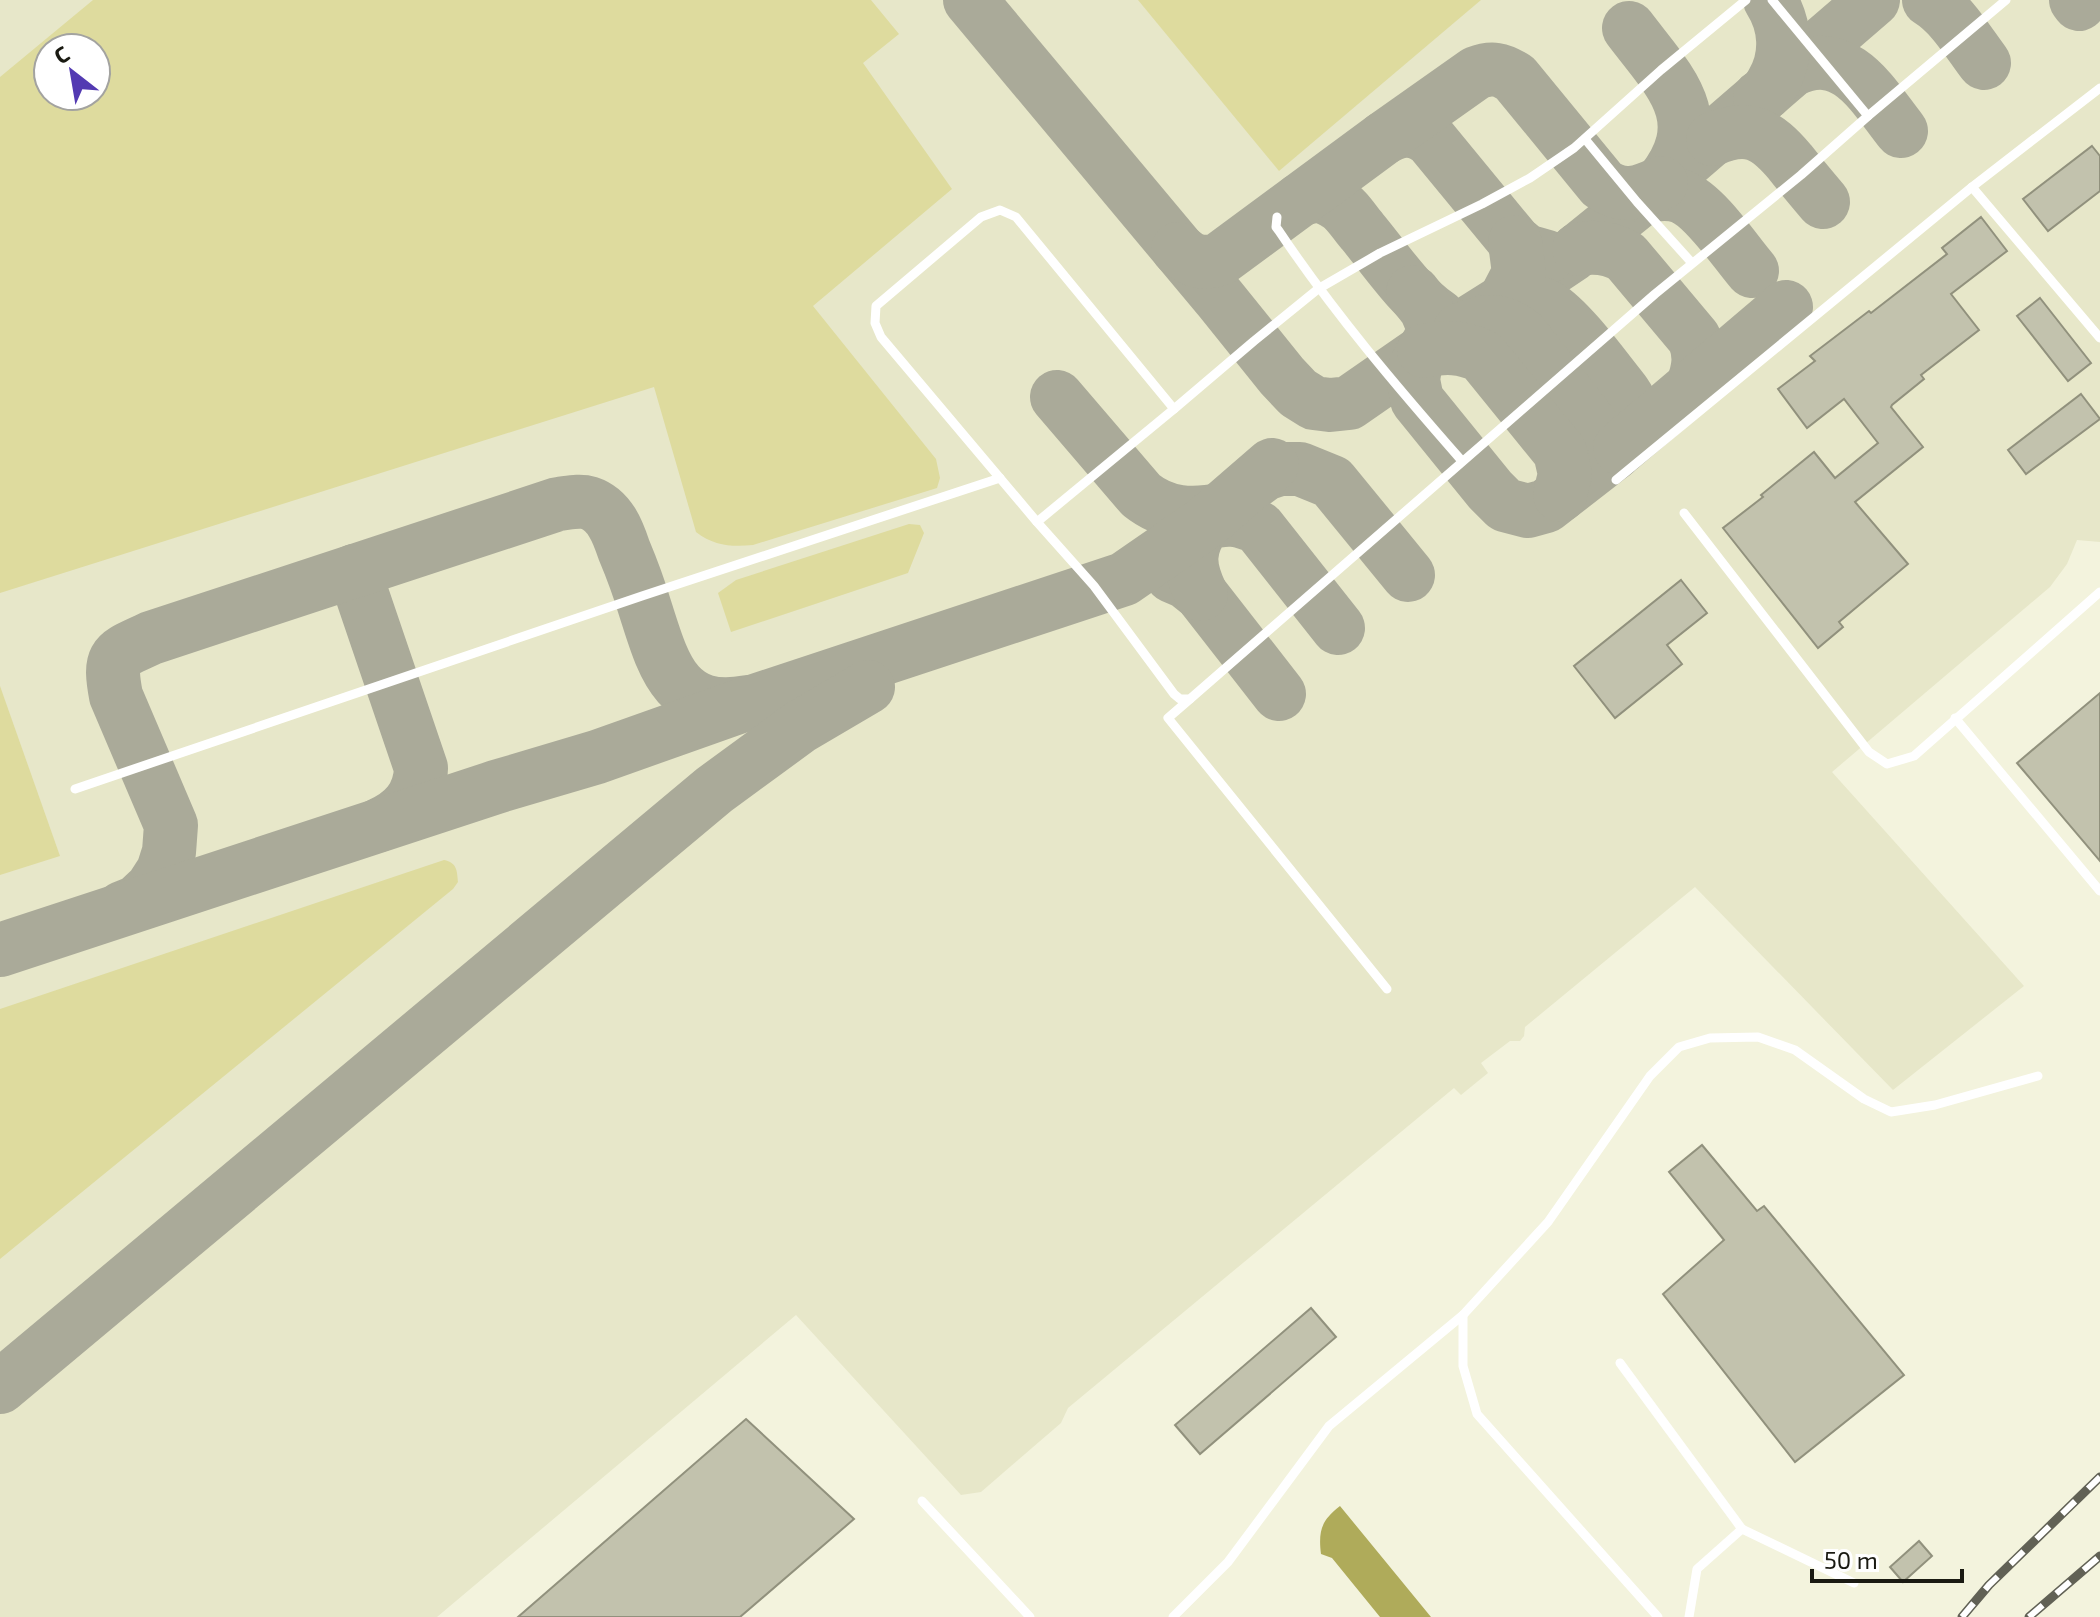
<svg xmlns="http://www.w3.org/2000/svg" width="2100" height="1617" font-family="'Exo 2',sans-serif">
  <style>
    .built { fill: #e7e7c9; fill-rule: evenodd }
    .green { fill: #dedb9e; fill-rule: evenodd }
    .water { fill: #afab5a }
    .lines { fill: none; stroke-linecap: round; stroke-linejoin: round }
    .taxiway { stroke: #aa9; stroke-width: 54 }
    .building { fill: #c2c2ad; stroke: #91917d; stroke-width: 2 }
    .service { stroke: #fff; stroke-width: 9 }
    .rail-casing { stroke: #616155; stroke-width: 9 }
    .rail { stroke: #fff; stroke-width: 6; stroke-dasharray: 18; stroke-linecap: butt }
  </style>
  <rect width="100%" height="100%" fill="#f3f3dd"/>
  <path class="built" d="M0 0H2100V542L2077 540 2067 564 2050 587 1832 772 2024 986 1893 1090 1695 887 1525 1027 1524 1036 1520 1041H1510L1481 1063 1488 1073 1461 1095 1454 1088 1068 1408 1061 1423 981 1492 961 1495 796 1315 437 1617H0ZM48 48H96V96H48Z"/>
  <g class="green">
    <path d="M93 0H871L899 34 863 63 952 189 813 306 936 459 940 478 937 488 753 545C732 547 714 546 696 532L654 387 0 593V77ZM48 48H96V96H48Z"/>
    <path d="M1138 0H1481L1279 171Z"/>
    <path d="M909 524 920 525 924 533 908 573 731 632 718 593 736 580Z"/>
    <path d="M0 686 60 856 0 875Z"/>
    <path d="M444 860C457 863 457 870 458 882L453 889 0 1259V1009Z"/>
  </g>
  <path class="water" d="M1340 1506 1431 1617H1380L1332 1558 1321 1554C1318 1530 1322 1520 1340 1506Z"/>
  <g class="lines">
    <g class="taxiway">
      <path d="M970 0 1220 299 1282 376 1298 393 1314 403 1330 405 1349 403 1424 351 1505 300 1572 255 1661 183 1873 0"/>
      <path d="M1929 0C1952 14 1968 42 1984 63"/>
      <path d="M2076 0 2079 4"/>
      <path d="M1629 28C1668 80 1712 117 1663 181"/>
      <path d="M1794 69C1847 45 1873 96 1901 131"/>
      <path d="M1760 97C1767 93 1769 89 1773 82 1788 56 1786 25 1770 0"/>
      <path d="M1384 138C1401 128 1415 128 1431 140L1515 242 1526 251 1547 257"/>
      <path d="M1713 139C1749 124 1766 134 1790 162 1801 176 1812 189 1823 202"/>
      <path d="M1644 196C1656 194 1670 192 1682 197 1706 207 1734 250 1752 271"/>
      <path d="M1300 200C1314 194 1324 195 1336 203 1347 209 1354 222 1362 231 1383 256 1412 299 1439 316"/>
      <path d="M1515 242 1519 273 1505 300C1519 301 1536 300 1548 307 1571 321 1605 369 1623 391 1627 397 1631 402 1631 409 1634 431 1621 456 1598 460 1592 461 1585 460 1578 459"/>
      <path d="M1178 249C1191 261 1202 265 1220 259L1384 138 1476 73C1492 67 1501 69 1515 78L1602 184C1623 199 1639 193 1661 183"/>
      <path d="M1579 249C1596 246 1611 248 1626 257L1694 338C1701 355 1699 368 1693 385"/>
      <path d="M1413 292 1426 309 1434 328 1431 338 1415 367 1413 380 1417 400 1490 490 1505 505 1528 511 1546 506 1613 454"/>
      <path d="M1460 330C1485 320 1500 317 1522 335L1591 424"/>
      <path d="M1424 351C1446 346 1462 347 1482 356L1560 452 1565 474 1560 495"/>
      <path d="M1057 397 1141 495C1166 515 1192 515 1222 510"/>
      <path d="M1620 448 1786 307"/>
      <path d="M1254 482 1265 474 1280 469H1300L1332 482 1408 575"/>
      <path d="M354 571 421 768C420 797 404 814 379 825"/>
      <path d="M1172 576 1186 582 1201 594 1279 694"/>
      <path d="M1201 594C1188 566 1187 549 1205 523 1228 518 1238 518 1259 528L1338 628"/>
      <path d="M122 908 137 902 152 888 163 871 169 852 171 825 116 696C108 653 115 655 151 638L558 504C568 503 579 500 589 503 610 510 618 532 624 550 632 569 639 588 645 608 663 664 675 716 748 702"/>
      <path d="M0 950 496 787 597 757 752 702 1124 579 1205 523 1272 465"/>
      <path d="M0 1387 714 790 800 727 868 687"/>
    </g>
  </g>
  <g class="building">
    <path d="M2092 146 2100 156V191L2048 231 2023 199Z"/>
    <path d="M1981 217 2007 251 1951 294 1979 330 1921 375 1924 379 1892 405 1891 407 1923 447 1855 502 1908 564 1839 622 1843 627 1818 648 1723 528 1763 497 1761 495 1814 452 1835 478 1878 443 1844 399 1807 428 1778 389 1815 361 1810 356 1869 311 1871 313 1947 254 1942 248Z"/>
    <path d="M2040 298 2091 363 2068 381 2017 316Z"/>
    <path d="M2081 394 2100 419 2026 474 2008 450Z"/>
    <path d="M1681 580 1707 613 1667 645 1682 664 1615 718 1574 666Z"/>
    <path d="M2100 693V861L2017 763Z"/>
    <path d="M1702 1145 1757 1211 1764 1206 1904 1375 1795 1462 1663 1294 1724 1240 1669 1172Z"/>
    <path d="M1311 1308 1336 1337 1200 1454 1175 1425Z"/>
    <path d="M746 1419 854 1519 740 1617H518Z"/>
    <path d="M1919 1541 1932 1556 1903 1582 1890 1567Z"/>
  </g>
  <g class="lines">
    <g class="service">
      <path d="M1746 0 1661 70 1574 148 1530 178 1482 204 1380 253 1318 289 1254 341 1174 409 1016 217 1000 210 981 217 876 306 875 323 881 337 1037 522 1094 586 1174 694 1180 699H1190L1655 294 1801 175 1868 116 2006 0"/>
      <path d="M1772 0 1868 116"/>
      <path d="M1585 139 1637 202 1692 263"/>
      <path d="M1972 187 2100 338"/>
      <path d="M1277 217 1276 227 1279 231C1334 313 1397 387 1462 461"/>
      <path d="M1616 480 1972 187 2100 88"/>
      <path d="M1684 513 1869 752 1887 764 1914 756 2100 592"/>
      <path d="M1037 522 1174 409"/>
      <path d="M1190 699 1168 718 1387 989"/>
      <path d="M1955 718 2100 891"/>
      <path d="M75 789 642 596 1000 478"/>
      <path d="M1463 1315V1366L1477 1414 1658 1617"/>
      <path d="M1620 1363 1742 1529 1697 1569 1689 1617"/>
      <path d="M922 1501 1030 1617"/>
      <path d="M1742 1529 1854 1583"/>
      <path d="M1173 1617 1228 1562 1329 1426 1463 1315 1548 1222 1650 1076 1679 1047 1710 1038 1758 1037 1795 1050 1864 1099 1891 1112 1935 1105 2038 1076"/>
    </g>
    <g class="rail-casing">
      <g id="rail">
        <path d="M1962 1617 1989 1585 2100 1477"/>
        <path d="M2029 1617 2100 1556"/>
      </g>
    </g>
    <use href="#rail" class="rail"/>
  </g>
  <g transform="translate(72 72) rotate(329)"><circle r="38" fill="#ffffff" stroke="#a3a3a0" stroke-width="2"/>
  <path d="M0-6L14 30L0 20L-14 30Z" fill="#533ab2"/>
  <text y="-12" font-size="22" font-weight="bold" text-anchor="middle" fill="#1a1a12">С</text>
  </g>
  <path d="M1812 1569v12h150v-12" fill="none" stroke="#1a1a12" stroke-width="4"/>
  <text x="1824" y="1569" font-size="24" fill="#1a1a12" stroke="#ffffff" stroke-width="6" paint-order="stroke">50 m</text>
</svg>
